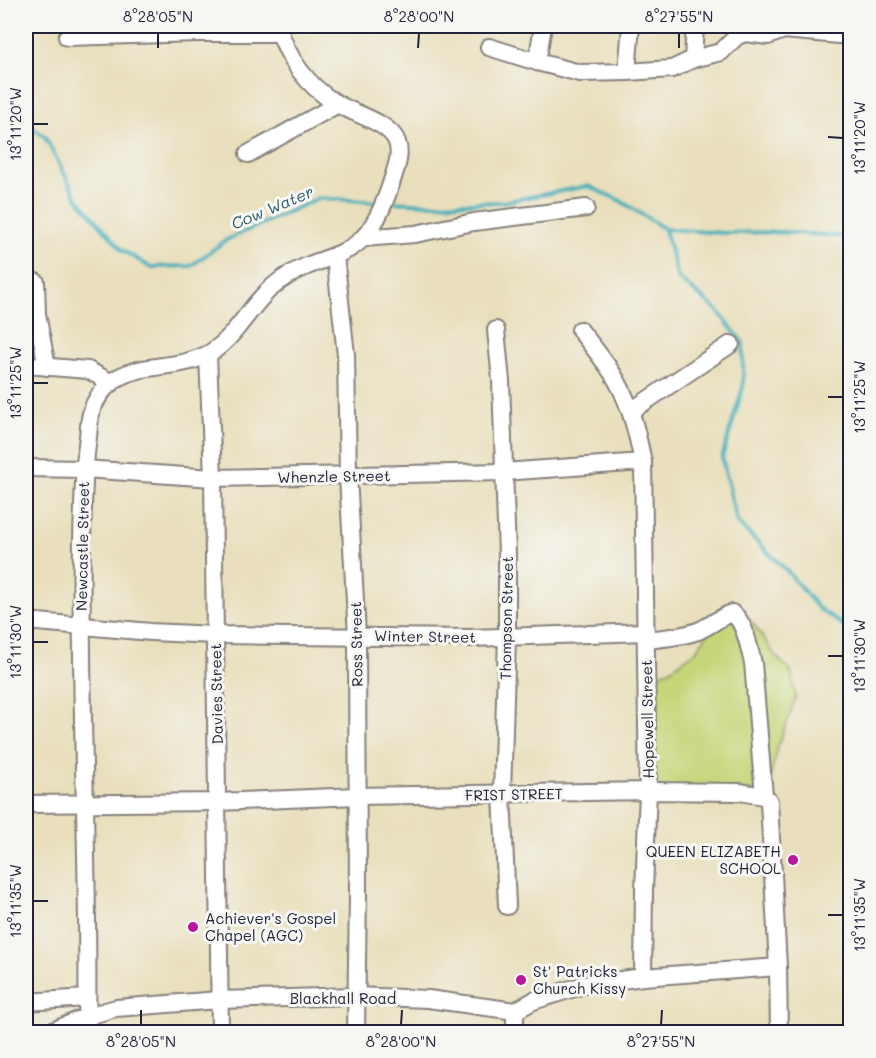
<svg xmlns="http://www.w3.org/2000/svg" width="876" height="1058" font-family="Mali,sans-serif">
  <style>
    .green { fill: #c5d577; stroke: #747c59; stroke-width: 1.5 }
    .lines { fill: none; stroke-linecap: round; stroke-linejoin: round }
    .stream { stroke: #3dadb9; stroke-width: 4 }
    .minor-casing { stroke: #86807c; stroke-width: 20 }
    .minor { stroke: #fff; stroke-width: 16 }
    .ticks { fill: none; stroke: #22223b; stroke-width: 2 }
    .poi-dot { fill: #b5179e; stroke: #f6f6f2; stroke-width: 2 }
    .labels { text-anchor: middle; dominant-baseline: central; stroke-width: 6; stroke-linejoin: round; paint-order: stroke }
    .street-label { font-size: 15px; fill: #22223b; stroke: #f6f6f2 }
    .poi-label { font-size: 15px; fill: #22223b; stroke: #f6f6f2; text-anchor: start }
    .water-label { font-size: 16px; font-style: italic; fill: #2d5a6d; stroke: #f6f6f2 }
    .neatline { fill: none; stroke: #22223b; stroke-width: 2 }
    .ticks-label { font-size: 15px; text-anchor: middle; fill: #22223b }
  </style>
  <rect width="100%" height="100%" fill="#f6f6f2"/>
  <filter id="ink" filterUnits="userSpaceOnUse"><feTurbulence type="fractalNoise" baseFrequency=".0167" numOctaves="2"/><feDisplacementMap in="SourceGraphic" scale="12" xChannelSelector="R" yChannelSelector="G"/><feConvolveMatrix kernelMatrix="1 2 1 2 8 2 1 2 1" color-interpolation-filters="sRGB"/></filter>
  <filter id="wash" filterUnits="userSpaceOnUse"><feTurbulence type="fractalNoise" baseFrequency=".008" numOctaves="4" result="noise"/><feDisplacementMap in="SourceGraphic" scale="24" xChannelSelector="R" yChannelSelector="G"/><feGaussianBlur stdDeviation="1.35" result="paint"/><feColorMatrix in="noise" values="0 0 0 0 0 0 0 0 0 0 0 0 0 0 0 0 0 1.4 0 .05"/><feComposite in="paint" operator="in"/></filter>
  <g filter="url(#wash)">
    <rect width="100%" height="100%" fill="#e9dfbc"/>
    <path class="green" d="M732 619 753 623 774 654 791 671 796 698 779 743 767 791 656 788 649 677 669 670 695 652 711 629Z"/>
    <g class="lines">
      <g class="stream">
        <path d="M26 123 45 137 77 198 122 250 150 267 191 266 226 240 319 198 378 202"/>
        <path d="M389 202 433 204 503 202 588 186 619 200 665 229 726 233 781 232 850 237"/>
        <path d="M665 229 678 278 717 310 743 343V387L722 458 737 522 787 571 818 608 850 630 843 692 850 710"/>
      </g>
    </g>
  </g>
  <g filter="url(#ink)">
    <g class="lines">
      <g class="minor-casing">
        <g id="minor">
          <path d="M67 37 198 33H280"/>
          <path d="M489 47 537 62 580 73 627 72 672 69 693 59 721 52 737 36 746 33 768 36 784 30 850 36"/>
          <path d="M693 59 695 26"/>
          <path d="M537 62 543 26"/>
          <path d="M627 72 631 26"/>
          <path d="M248 154 338 104"/>
          <path d="M363 238 415 234 474 222 586 208"/>
          <path d="M335 256 346 355 348 476 357 636 358 893 356 1032"/>
          <path d="M36 282 37 314 47 367"/>
          <path d="M496 330 501 381 507 554V636L502 794 507 906"/>
          <path d="M580 330C595 350 613 370 623 393 633 415 638 438 643 462L648 791 644 891 643 977"/>
          <path d="M208 355 213 478 220 1032"/>
          <path d="M26 365 88 370 112 383"/>
          <path d="M631 411 731 344"/>
          <path d="M26 468 84 469 213 478 503 472 643 462"/>
          <path d="M26 621 151 632 215 635 470 638 646 632"/>
          <path d="M646 640C663 638 681 637 698 631 710 626 720 617 732 613 745 621 749 648 753 663L764 796"/>
          <path d="M26 804 218 802 357 796 648 791 739 792 764 796 769 801 778 967 779 1032"/>
          <path d="M26 1002 87 998"/>
          <path d="M50 1032 88 1016 116 1008 219 1000 355 996 428 999 515 1011 533 1001 584 985 643 977 778 967"/>
          <path d="M87 1032C90 869 79 706 82 542 83 507 83 472 88 437 89 428 89 416 93 407 116 355 166 375 206 355 232 343 249 307 270 289 280 280 295 271 307 266 326 258 347 254 362 239 376 225 385 202 391 184 395 170 402 156 397 142 390 122 353 114 336 103 307 86 287 58 278 26"/>
          <path d="M515 1032V1011"/>
        </g>
      </g>
      <use href="#minor" class="minor"/>
    </g>
  </g>
  <path class="ticks" d="M158 48V33M418 48 419 33M679 48V33M33 124H48M828 137 843 138M33 383H48M828 397H843M33 642H48M828 656H843M33 901H48M828 915H843M141 1025V1010M401 1025 402 1010M661 1025 662 1010"/>
  <g class="poi-dot">
    <circle cx="793" cy="860" r="6"/>
    <circle cx="193" cy="927" r="6"/>
    <circle cx="521" cy="980" r="6"/>
  </g>
  <g class="labels">
    <g class="street-label">
      <text transform="translate(334 476) rotate(-1)">Whenzle Street</text>
      <text transform="translate(82 546) rotate(-89)">Newcastle Street</text>
      <text transform="translate(506 618) rotate(-89)">Thompson Street</text>
      <text transform="translate(425 636) rotate(1)">Winter Street</text>
      <text transform="translate(356 644) rotate(-91)">Ross Street</text>
      <text transform="translate(216 694) rotate(-91)">Davies Street</text>
      <text transform="translate(647 719) rotate(-91)">Hopewell Street</text>
      <text transform="translate(514 794) rotate(-1)">FRIST STREET</text>
      <text x="343" y="998">Blackhall Road</text>
    </g>
    <g class="poi-label">
      <text x="781" y="851" text-anchor="end">QUEEN ELIZABETH<tspan x="781" dy="17">SCHOOL</tspan></text>
      <text x="205" y="918">Achiever's Gospel<tspan x="205" dy="17">Chapel (AGC)</tspan></text>
      <text x="533" y="971">St' Patricks<tspan x="533" dy="17">Church Kissy</tspan></text>
    </g>
    <g class="water-label">
      <text transform="translate(272 207) rotate(-23)">Cow Water</text>
    </g>
  </g>
  <rect width="876" height="1058" fill="none" stroke="#f6f6f2" stroke-width="66"/>
  <rect x="33" y="33" width="810" height="992" class="neatline"/>
  <g class="ticks-label">
    <text x="158" y="22">8°28'05"N</text>
    <text x="419" y="22">8°28'00"N</text>
    <text x="679" y="22">8°27'55"N</text>
    <text transform="translate(16 124) rotate(-90)" y="5">13°11'20"W</text>
    <text transform="translate(860 138) rotate(-90)" y="5">13°11'20"W</text>
    <text transform="translate(16 383) rotate(-90)" y="5">13°11'25"W</text>
    <text transform="translate(860 397) rotate(-90)" y="5">13°11'25"W</text>
    <text transform="translate(16 642) rotate(-90)" y="5">13°11'30"W</text>
    <text transform="translate(860 656) rotate(-90)" y="5">13°11'30"W</text>
    <text transform="translate(16 901) rotate(-90)" y="5">13°11'35"W</text>
    <text transform="translate(860 915) rotate(-90)" y="5">13°11'35"W</text>
    <text x="141" y="1047">8°28'05"N</text>
    <text x="401" y="1047">8°28'00"N</text>
    <text x="661" y="1047">8°27'55"N</text>
  </g>
</svg>
